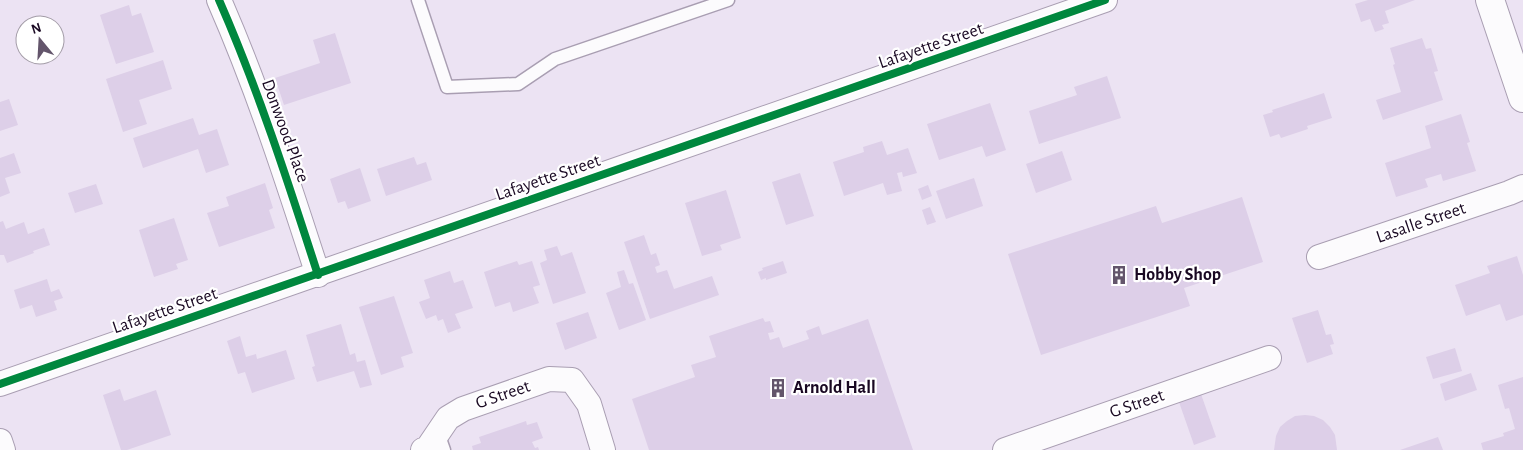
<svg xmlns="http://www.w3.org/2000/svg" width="1523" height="450" font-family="'Alegreya Sans',sans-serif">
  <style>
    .building { fill: #ddcfe8 }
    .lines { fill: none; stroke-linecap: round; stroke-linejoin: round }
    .service-casing { stroke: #a99eb2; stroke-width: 15 }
    .minor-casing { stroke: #a99eb2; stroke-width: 26 }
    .tertiary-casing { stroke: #a99eb2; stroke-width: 30 }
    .service { stroke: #fcfbfd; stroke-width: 12 }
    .minor { stroke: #fcfbfd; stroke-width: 24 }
    .tertiary { stroke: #fcfbfd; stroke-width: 28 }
    .cycleway-casing { stroke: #fff; stroke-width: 11 }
    .cycleway { stroke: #00873e; stroke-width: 8 }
    .labels { text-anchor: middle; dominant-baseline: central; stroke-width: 4.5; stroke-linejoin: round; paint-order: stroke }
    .street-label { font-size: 18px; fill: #190822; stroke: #fff }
    .poi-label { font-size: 18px; font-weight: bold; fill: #190822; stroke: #fff; text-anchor: start }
  </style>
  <rect width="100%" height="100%" fill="#ece3f3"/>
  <g class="building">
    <path d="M1368 0H1415L1385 11 1389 23 1382 25 1384 29 1375 32 1370 19 1361 22 1355 4Z"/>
    <path d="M129 5 132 16 141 13 154 52 116 64 100 15Z"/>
    <path d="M335 33 351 83 284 105 275 78 320 63 313 40Z"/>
    <path d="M1422 38 1426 49 1431 48 1438 71 1434 72 1443 100 1383 120 1376 100 1401 92 1393 65 1395 64 1390 48Z"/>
    <path d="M163 60 172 89 139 100 147 124 123 132 106 79Z"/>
    <path d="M1107 76 1121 118 1039 144 1029 111 1077 95 1074 87Z"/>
    <path d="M1324 93 1332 118 1307 126 1308 129 1281 138 1279 134 1270 137 1263 115 1273 112 1272 110Z"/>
    <path d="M9 99 18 125 0 131V102Z"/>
    <path d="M990 103 1006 150 986 157 982 146 939 160 927 124Z"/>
    <path d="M1461 114 1470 142 1467 143 1476 171 1443 181 1441 174 1425 179 1428 187 1396 197 1385 163 1431 148 1425 126Z"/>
    <path d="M193 118 199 135 217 129 229 165 206 173 198 149 143 168 133 138Z"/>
    <path d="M882 141 887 155 908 148 917 173 903 177 902 172 897 173 902 191 887 195 883 183 844 196 833 162 864 152 863 147Z"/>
    <path d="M1062 151 1072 180 1036 193 1026 164Z"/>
    <path d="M14 153 21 173 5 178 10 193 0 197V158Z"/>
    <path d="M414 157 417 165 426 162 432 180 386 196 377 169Z"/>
    <path d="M360 168 371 201 348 209 345 201 338 203 330 179Z"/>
    <path d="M800 173 814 216 786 225 772 182Z"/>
    <path d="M974 178 983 206 946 219 936 191Z"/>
    <path d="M265 183 273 208 269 210 275 228 219 247 207 213 229 206 226 197Z"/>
    <path d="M96 184 103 204 75 213 68 193Z"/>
    <path d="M928 185 932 196 922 200 918 189Z"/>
    <path d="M726 190 741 238 720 245 722 250 702 256 685 203Z"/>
    <path d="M1242 197 1263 262 1184 288 1190 306 1041 355 1008 254 1156 206 1162 223Z"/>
    <path d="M930 207 936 222 927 225 922 210Z"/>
    <path d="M174 218 188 260 176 264 178 269 154 277 139 230Z"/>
    <path d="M3 221 6 229 24 222 28 234 44 228 50 245 33 251 34 253 7 263 4 255H0V222Z"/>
    <path d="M644 235 651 255 656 253 660 265 655 267 657 273 667 270 674 289 712 276 719 295 650 319 624 242Z"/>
    <path d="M557 246 561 256 572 252 586 293 553 304 540 263 547 260 544 250Z"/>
    <path d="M1517 256 1523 275V315L1506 321 1500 304 1466 316 1455 285 1490 273 1487 266Z"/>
    <path d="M517 261 519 265 532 261 540 285 533 287 539 303 513 312 510 302 495 307 484 272Z"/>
    <path d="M783 261 787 273 766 280V278L761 280 758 272 763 270 762 268Z"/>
    <path d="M624 270 629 284 633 283 646 320 619 330 606 293 621 287 617 272Z"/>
    <path d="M450 271 454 283 463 280 473 308 455 314 461 328 448 333 443 319 438 321 436 315 426 319 419 302 430 298 424 280Z"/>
    <path d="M47 279 51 292 59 289 63 298 54 301 57 310 36 317 32 305 20 309 14 290Z"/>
    <path d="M394 296 413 353 401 357 404 367 381 375 359 307Z"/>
    <path d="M1318 310 1326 335 1331 334 1334 344 1330 345 1333 354 1307 363 1292 318Z"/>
    <path d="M588 312 597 338 565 350 556 323Z"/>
    <path d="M763 318 765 322 770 321 774 332 768 333 770 340 779 337 783 348 809 339 806 331 819 326 822 335 868 319 913 450H649L632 399 695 377 691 365 716 357 709 336Z"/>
    <path d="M341 324 350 355 355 353 357 362 365 360 372 385 360 388 354 371 317 382 312 367 315 366 306 335Z"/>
    <path d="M240 336 246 357 256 354 257 359 286 350 295 379 252 393 245 372 238 374 227 341Z"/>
    <path d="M1455 348 1462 371 1433 379 1426 357Z"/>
    <path d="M1471 373 1477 390 1445 401 1440 384Z"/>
    <path d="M1523 377V450H1483L1481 443 1504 436 1503 433 1515 429 1509 408 1505 409 1498 385Z"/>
    <path d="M120 389 124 401 156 390 171 435 127 450H121L103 395Z"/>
    <path d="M1201 394 1216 437 1194 445 1179 402Z"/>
    <path d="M1305 415 1314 416 1323 420 1330 427 1335 435 1337 450H1274L1276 436 1280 427 1287 421 1295 416Z"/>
    <path d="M526 421 527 425 537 422 543 438 532 442 535 448 538 447 539 450H473L472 446 481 443 479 437Z"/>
    <path d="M1438 437 1443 450H1400Z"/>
  </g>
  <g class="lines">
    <g class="service-casing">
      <g id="service">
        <path d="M418 0 447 87 518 84 555 59 728 0"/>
        <path d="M438 433 444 450"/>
      </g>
    </g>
    <g class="minor-casing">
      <g id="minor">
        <path d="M219 0C258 89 288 182 318 275"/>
        <path d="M1319 257 1509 193 1523 187"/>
        <path d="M0 384C211 311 422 237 633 164 790 109 948 56 1105 0"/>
        <path d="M0 441 3 450"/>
        <path d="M423 450 427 449 448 418 463 409 549 379 572 380 589 404 603 450"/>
        <path d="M1005 450 1269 358"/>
      </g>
    </g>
    <g class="tertiary-casing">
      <path id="tertiary" d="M1490 0 1523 98"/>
    </g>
    <use href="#service" class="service"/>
    <use href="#minor" class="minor"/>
    <use href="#tertiary" class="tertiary"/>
    <g class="cycleway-casing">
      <g id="cycleway">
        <path d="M219 0C258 89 288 182 318 275"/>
        <path d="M0 384C211 311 422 237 633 164 790 109 948 56 1105 0"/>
      </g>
    </g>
    <use href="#cycleway" class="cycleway"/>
  </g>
  <defs>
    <g id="building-bare" transform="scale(1.5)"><path d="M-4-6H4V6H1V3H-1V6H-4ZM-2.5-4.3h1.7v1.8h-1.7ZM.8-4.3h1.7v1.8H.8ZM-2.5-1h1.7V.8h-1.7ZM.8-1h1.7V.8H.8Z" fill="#63556b" stroke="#fff" stroke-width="2.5" paint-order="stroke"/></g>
  </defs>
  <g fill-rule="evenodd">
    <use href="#building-bare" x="1119" y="275"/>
    <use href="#building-bare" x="778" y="388"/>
  </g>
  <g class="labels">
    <g class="street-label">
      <text transform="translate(931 46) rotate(-19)">Lafayette Street</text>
      <text transform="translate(285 131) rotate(70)">Donwood Place</text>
      <text transform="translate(548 178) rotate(-19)">Lafayette Street</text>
      <text transform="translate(1421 223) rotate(-19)">Lasalle Street</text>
      <text transform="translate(165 311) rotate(-19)">Lafayette Street</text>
      <text transform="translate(503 395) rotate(-19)">G Street</text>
      <text transform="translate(1137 404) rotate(-19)">G Street</text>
    </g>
    <g class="poi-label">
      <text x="1134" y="275">Hobby Shop</text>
      <text x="793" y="388">Arnold Hall</text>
    </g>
  </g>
  <g transform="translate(40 40) rotate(342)"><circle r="24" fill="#ffffff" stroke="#a39ca7"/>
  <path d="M0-4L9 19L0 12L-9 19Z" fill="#63556b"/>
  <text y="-8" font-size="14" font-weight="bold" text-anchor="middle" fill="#190822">N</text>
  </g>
</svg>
